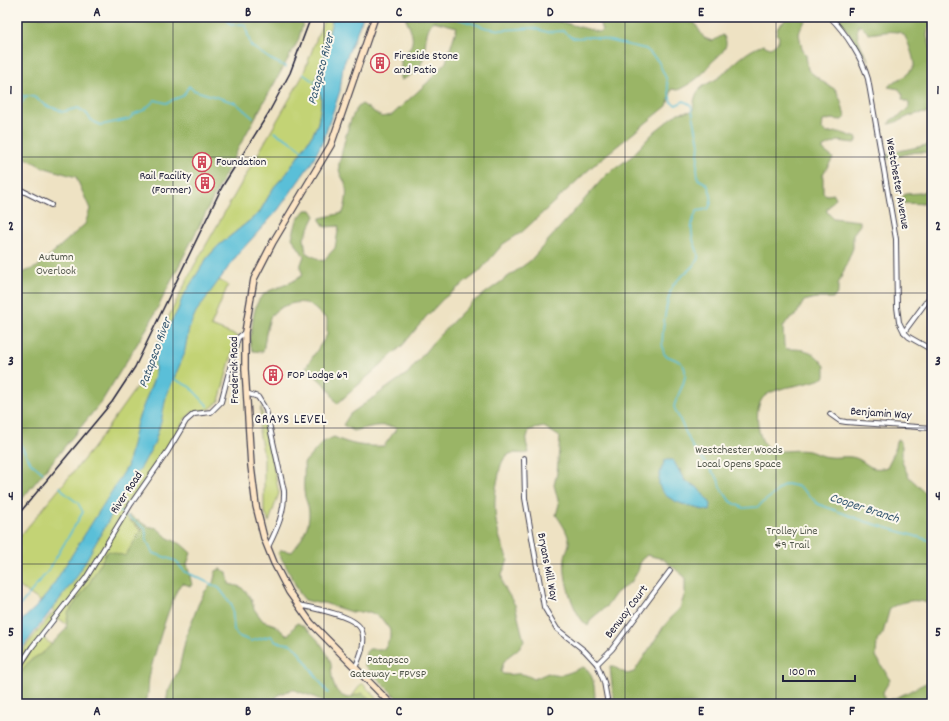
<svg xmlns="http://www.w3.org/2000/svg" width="949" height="721" font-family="Dekko,sans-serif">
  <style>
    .green { fill: #c3d375; stroke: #727a58; fill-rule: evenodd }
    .forest { fill: #9ab566; stroke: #5e6c50; fill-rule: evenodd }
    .water { fill: #5abfd8; stroke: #3e708a }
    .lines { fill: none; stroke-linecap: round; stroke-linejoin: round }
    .stream { stroke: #5abfd8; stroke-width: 1.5 }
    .street-casing { stroke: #413f4f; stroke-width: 6 }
    .secondary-casing { stroke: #413f4f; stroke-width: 8 }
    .street { stroke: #fff; stroke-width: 4 }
    .secondary { stroke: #fde5c5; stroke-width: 5.5 }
    .rail { stroke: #22223b; stroke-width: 1.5 }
    .grid { fill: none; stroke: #22223b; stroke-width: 1; stroke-opacity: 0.55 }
    .labels { text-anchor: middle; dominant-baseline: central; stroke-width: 4; stroke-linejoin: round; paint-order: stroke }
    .poi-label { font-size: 12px; fill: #22223b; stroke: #fbf7ec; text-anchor: start }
    .street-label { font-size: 12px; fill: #22223b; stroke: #fbf7ec }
    .park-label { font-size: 12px; fill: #52574c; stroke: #fbf7ec }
    .water-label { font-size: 13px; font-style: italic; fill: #365972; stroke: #fbf7ec }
    .neighbourhood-label { font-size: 13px; letter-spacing: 1px; fill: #22223b; stroke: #fbf7ec }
    .neatline { fill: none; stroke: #22223b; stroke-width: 1.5 }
    .grid-label { font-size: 13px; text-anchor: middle; font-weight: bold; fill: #22223b }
  </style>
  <rect width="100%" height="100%" fill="#fbf7ec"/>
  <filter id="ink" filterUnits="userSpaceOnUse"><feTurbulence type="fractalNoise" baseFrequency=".025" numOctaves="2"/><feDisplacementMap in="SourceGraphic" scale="8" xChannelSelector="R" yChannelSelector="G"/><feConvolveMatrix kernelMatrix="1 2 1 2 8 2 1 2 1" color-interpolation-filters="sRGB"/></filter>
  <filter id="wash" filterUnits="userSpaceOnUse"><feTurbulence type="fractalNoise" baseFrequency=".012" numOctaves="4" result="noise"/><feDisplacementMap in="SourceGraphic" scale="16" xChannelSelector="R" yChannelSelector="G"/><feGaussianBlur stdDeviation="0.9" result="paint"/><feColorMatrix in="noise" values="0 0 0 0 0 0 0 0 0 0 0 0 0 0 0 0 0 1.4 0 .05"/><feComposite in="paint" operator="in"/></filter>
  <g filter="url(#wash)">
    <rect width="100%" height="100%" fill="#eee2c3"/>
    <g class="green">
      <path d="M327 17H333L322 62 316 78 315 86 321 95V106L318 123 313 134 287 173 274 187 259 213 218 246 207 258 200 270 228 285 211 326 237 336 219 401 210 409 193 412 185 419 166 450 122 514 152 539 17 704V657L54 611 17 585V540L93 448 146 374 167 320 194 266 302 77 324 19ZM58 618 73 629 57 649 42 637Z"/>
      <path d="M261 407 279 493 269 522 264 511V458L259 431Z"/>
      <path d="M362 683 383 704H346Z"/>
    </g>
    <g class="forest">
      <path d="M17 17H305L298 41 241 143 150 323 102 401 17 505V275L37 267 85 224 90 209 76 177 42 167 17 153Z"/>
      <path d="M405 17H542L599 32 602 31 600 24 590 17H691L704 38 713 41 723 35C732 47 719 55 711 63 709 65 708 68 706 70 698 79 688 85 678 90L672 89 667 106 596 163 522 232 503 244 479 272 443 299 425 318 403 345 337 404 328 388 306 367 327 335V319C321 315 316 309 310 305 300 298 274 307 270 318 266 329 265 341 263 352L253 351C248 343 251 336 252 327 257 280 272 297 303 275L300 267 304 256 292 238 297 220 305 210H311L315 216 304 238 306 253 323 261 335 248 339 226 325 227 320 220V218L343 213C346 203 348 193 345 183 342 177 338 172 339 164 343 150 349 111 362 104L382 117 392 115 427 83 446 62 457 27 433 21C417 41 437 66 401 80V58C417 43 414 37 405 17Z"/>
      <path d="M788 17H808L801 27 799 34 802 49 806 55 808 70 823 82 836 90 841 101 845 117 842 120 831 119 823 121 822 129 827 133 839 132 857 138V141L854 143 838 141 823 147V150L833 158 823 174V193L827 195 834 194 836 198 827 209V212L833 218 860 221V225L853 234V248L838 285V292L834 298H816L804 301 796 315 787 321 783 327 784 346 787 349C806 349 813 350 825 366V377C809 386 771 386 762 399 757 407 757 416 758 425 764 463 782 447 809 451 816 453 822 457 829 457 836 458 844 456 851 457 867 459 867 473 887 467L894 453 896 441 899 439 902 446V462L909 477 932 499V605C917 598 905 600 890 608L883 633 877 641 876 656 890 680 883 692 885 700C893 702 922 684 932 680V704H614L610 667H614L627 674 634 672 664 626 680 608 685 593V577L663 559 647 555 641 560 638 571 632 581 616 593 607 606 591 619 588 626C573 616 562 576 565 558 565 552 570 546 569 540 567 531 561 522 556 515L559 504 554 485 557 473 560 437 544 427 529 430 526 442 529 453C522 455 513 451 508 455 502 459 500 467 499 474 491 506 495 530 508 560L502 574 503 585 515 605 524 641C516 656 504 652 501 672L503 674C519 676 518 670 534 679L548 673C560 679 572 671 583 667 595 672 595 693 595 704H403L364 665 366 652 369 649H384L390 638V630L381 618 370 612H351L324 603H317L305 600 300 594 286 566 278 553 281 550 292 552C301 541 310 527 309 512 309 505 304 498 304 491 303 481 305 475 304 463L323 442 334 437C350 445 366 447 384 446L397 428C381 423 370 427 354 431L343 425 350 414 408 373 433 342 470 304 530 261 606 175 631 157 654 132 678 113 693 111C694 104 694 96 699 90 705 83 716 81 722 75 735 63 746 51 763 45L770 48C775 46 779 42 779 36L776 34 778 27ZM680 469 685 481 697 487 704 510 682 504Z"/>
      <path d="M837 17H932V26L928 29 927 36 932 52V112C926 114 921 113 916 114 907 116 899 122 889 124L891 120 901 115 909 107V103L902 99 903 95 899 89 888 87C894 79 903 80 908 73 910 72 913 68 914 66 915 61 907 37 903 34 895 29 878 33 869 34L861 26 858 25C855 38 863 49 869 61Z"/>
      <path d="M932 144V154C915 148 902 157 886 159L887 155 890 153Z"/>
      <path d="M932 188V204L898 203 905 194 920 193Z"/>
      <path d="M129 515 147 526 157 528 168 538 181 544 191 553 187 564 192 585 190 586 182 583C173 590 153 659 150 673 147 684 150 694 145 704H17V679L29 661 44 652 66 629 68 613 90 582 106 553 109 551 125 556 142 529 131 521Z"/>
      <path d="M220 569 227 572 229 584 241 587 251 598 254 609 263 621 275 625 286 635 289 634 297 623C309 627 330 652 331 665 332 678 332 694 348 698L362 693 377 704H324C317 695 303 695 293 689L278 695 275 699 278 704H166L168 691 179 669 186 637 198 605 205 591 213 583 216 571Z"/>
    </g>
    <g class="water">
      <path d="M333 17H363L343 66 340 91 323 141 312 162 278 210 238 254 196 312 189 328 184 355 166 397 161 422 154 444 142 466 128 486 76 578 17 655V625L36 607 48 593 127 467 137 422 155 376V356L159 343 178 310 182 298 207 258 218 246 259 213 274 187 287 173 313 134 318 123 321 106V95L315 86 316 78 322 62Z"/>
      <path d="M665 460H673L685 481 697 487 711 504 710 511C695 508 662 502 659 484 658 477 662 467 665 460Z"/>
    </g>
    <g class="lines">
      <g class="stream">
        <path d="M225 17 231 25 242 24 245 25 251 46 270 59 286 67"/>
        <path d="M452 17 487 28 502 30 533 28 547 32 563 31 573 38 593 37 646 49 658 61 666 78 671 102 676 105 684 101 691 105 699 144 697 168 698 179 707 184C711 193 714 201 708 209L697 211C691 222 690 231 694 243 696 248 699 253 698 258 696 267 681 275 674 284 667 295 658 346 665 355 670 358 676 359 680 362 694 373 676 395 674 407L692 446 718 479 720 487 730 501 743 508 757 507 774 494 782 486 787 484 800 487 818 504 867 522 932 541"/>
        <path d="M303 74 316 83"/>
        <path d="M17 91 21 96C39 95 35 100 47 106 53 109 57 107 62 112L78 108 86 113 92 121 101 125 129 119 134 114 144 110 155 100 166 103 170 102 172 100 183 96 189 86 193 90 236 103 253 118"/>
        <path d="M17 105 21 103 27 96"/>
        <path d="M274 132 295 144 302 151"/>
        <path d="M174 379 190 387 208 406"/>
        <path d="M17 439 31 463 43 473"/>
        <path d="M114 509 122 513"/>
        <path d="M127 516 145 528 147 541 153 553 176 561 184 571 219 588 232 605 234 630 238 636 251 641 271 636 276 642 290 644 296 648 328 693"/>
        <path d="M17 609 48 571 83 512 78 503 67 495 60 487"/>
      </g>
    </g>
  </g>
  <g filter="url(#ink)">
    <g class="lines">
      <g class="street-casing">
        <g id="street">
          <path d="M830 17C846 33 862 58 868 79L896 239 897 307 899 322 904 332 909 337 932 350"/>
          <path d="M17 188 51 205"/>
          <path d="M904 332 932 294"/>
          <path d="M246 393 258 397 266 410 284 491C285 512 277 529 268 547"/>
          <path d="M830 414 840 421 846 422 932 428"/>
          <path d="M524 458 525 498 544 607 557 629 585 651 597 664 604 682 608 704"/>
          <path d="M298 605C313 608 354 615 361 629 367 641 360 657 355 668"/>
          <path d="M597 664 612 649 670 571"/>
          <path d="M17 670 32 647 86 578 131 504 168 451 186 421 194 414 211 412 221 402 238 338 245 332"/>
        </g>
      </g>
      <g class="secondary-casing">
        <path id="secondary" d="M375 17 331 145 273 242 254 279 245 332V369L251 466 256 506 264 538 274 563 289 592 311 623 391 704"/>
      </g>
      <use href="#street" class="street"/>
      <use href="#secondary" class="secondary"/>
      <path class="rail" d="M17 516 112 402 135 367 222 187 268 114 290 73 311 17"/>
    </g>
  </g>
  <path class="grid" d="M173 17V704M324 17V704M474 17V704M625 17V704M776 17V704M17 157H932M17 293H932M17 428H932M17 564H932"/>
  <defs>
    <g id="building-ring" transform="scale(1)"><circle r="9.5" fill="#fbf7ec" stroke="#d1495b" stroke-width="1.5"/><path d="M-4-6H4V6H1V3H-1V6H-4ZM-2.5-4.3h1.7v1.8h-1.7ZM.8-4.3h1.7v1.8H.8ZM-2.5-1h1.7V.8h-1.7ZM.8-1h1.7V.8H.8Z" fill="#d1495b"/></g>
  </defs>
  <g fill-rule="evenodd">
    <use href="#building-ring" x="380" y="63"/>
    <use href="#building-ring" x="202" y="162"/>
    <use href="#building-ring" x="205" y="183"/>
    <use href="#building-ring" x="273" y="375"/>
  </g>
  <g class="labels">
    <g class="poi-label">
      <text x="394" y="56">Fireside Stone<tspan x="394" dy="14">and Patio</tspan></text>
      <text x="216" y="162">Foundation</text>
      <text x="191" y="176" text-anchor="end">Rail Facility<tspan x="191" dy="14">(Former)</tspan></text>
      <text x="287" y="375">FOP Lodge 69</text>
    </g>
    <g class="street-label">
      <text transform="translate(897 184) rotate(80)">Westchester Avenue</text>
      <text transform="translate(235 370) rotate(-91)">Frederick Road</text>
      <text transform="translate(881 414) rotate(4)">Benjamin Way</text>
      <text transform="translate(127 493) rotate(-56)">River Road</text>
      <text transform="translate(547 567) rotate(79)">Bryans Mill Way</text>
      <text transform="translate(627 612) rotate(-53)">Benway Court</text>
    </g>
    <g class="park-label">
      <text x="56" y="257">Autumn<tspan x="56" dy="14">Overlook</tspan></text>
      <text x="739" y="450">Westchester Woods<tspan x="739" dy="14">Local Opens Space</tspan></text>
      <text x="792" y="531">Trolley Line<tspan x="792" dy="14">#9 Trail</tspan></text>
      <text x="388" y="660">Patapsco<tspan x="388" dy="14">Gateway - FPVSP</tspan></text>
    </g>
    <g class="water-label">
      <text transform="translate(322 69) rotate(-75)">Patapsco River</text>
      <text transform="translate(156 353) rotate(-70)">Patapsco River</text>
      <text transform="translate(864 509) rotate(18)">Cooper Branch</text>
    </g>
    <g class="neighbourhood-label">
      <text x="291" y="420">GRAYS LEVEL</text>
    </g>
  </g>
  <rect width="949" height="721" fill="none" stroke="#fbf7ec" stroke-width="44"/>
  <path d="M783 675v6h72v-6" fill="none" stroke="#22223b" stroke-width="2"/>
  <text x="789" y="675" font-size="12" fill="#22223b" stroke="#fbf7ec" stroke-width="3" paint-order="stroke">100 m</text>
  <rect x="22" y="22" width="905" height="677" class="neatline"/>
  <g class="grid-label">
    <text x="97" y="16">A</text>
    <text x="248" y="16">B</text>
    <text x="399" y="16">C</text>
    <text x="550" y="16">D</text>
    <text x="701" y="16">E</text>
    <text x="852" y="16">F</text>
    <text x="11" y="94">1</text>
    <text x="938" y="94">1</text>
    <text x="11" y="230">2</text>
    <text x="938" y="230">2</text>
    <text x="11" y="365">3</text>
    <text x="938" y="365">3</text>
    <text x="11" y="500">4</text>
    <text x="938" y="500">4</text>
    <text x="11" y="636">5</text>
    <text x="938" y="636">5</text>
    <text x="97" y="715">A</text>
    <text x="248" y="715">B</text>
    <text x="399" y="715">C</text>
    <text x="550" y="715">D</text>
    <text x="701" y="715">E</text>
    <text x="852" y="715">F</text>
  </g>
</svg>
